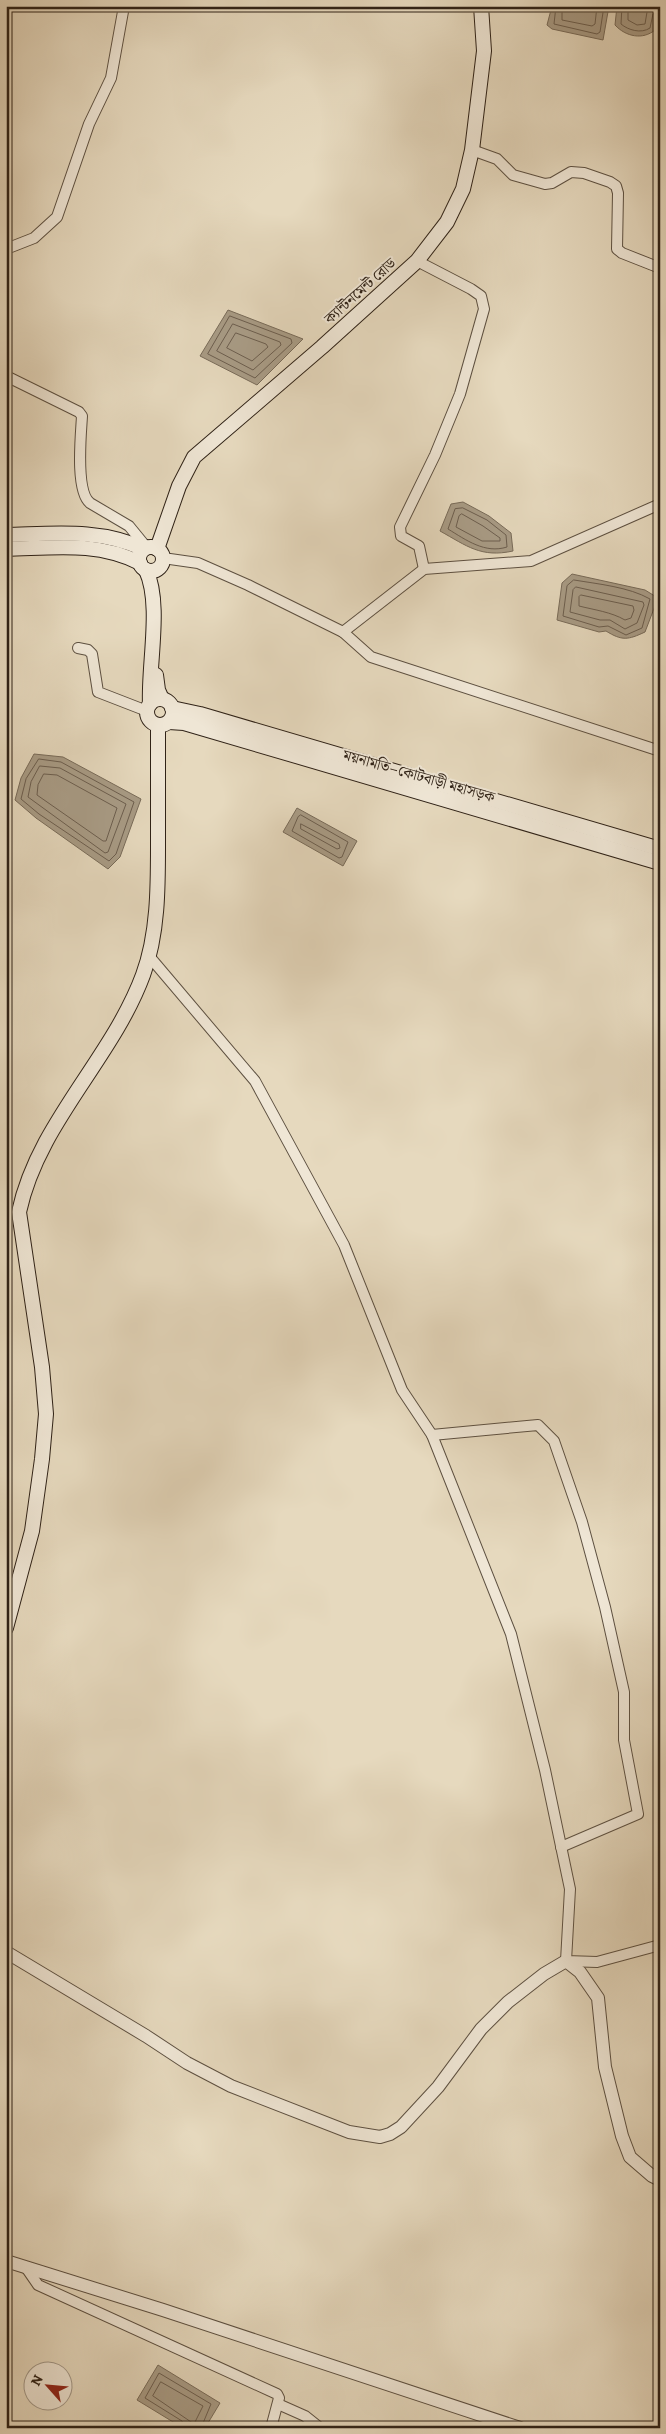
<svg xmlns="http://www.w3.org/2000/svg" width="666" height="2434" font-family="Alegreya,'Noto Serif Bengali',serif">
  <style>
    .water { fill: #a89b85; stroke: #786b59 }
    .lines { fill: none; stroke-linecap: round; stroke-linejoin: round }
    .shore { stroke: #6c5e4e; stroke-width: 1 }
    .minor-casing { stroke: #5d5041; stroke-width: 12 }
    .tertiary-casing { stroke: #5d5041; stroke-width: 14 }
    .secondary-casing { stroke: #2f2217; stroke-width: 16 }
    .minor { stroke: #efe6d5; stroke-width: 10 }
    .tertiary { stroke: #efe6d5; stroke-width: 12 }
    .secondary { stroke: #efe6d5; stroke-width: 14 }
    .labels { text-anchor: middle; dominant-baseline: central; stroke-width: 4; stroke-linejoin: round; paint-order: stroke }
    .street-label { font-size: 15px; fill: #2f2217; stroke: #efe6d5 }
  </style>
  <rect width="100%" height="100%" fill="#e6d9be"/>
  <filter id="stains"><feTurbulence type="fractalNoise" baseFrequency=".004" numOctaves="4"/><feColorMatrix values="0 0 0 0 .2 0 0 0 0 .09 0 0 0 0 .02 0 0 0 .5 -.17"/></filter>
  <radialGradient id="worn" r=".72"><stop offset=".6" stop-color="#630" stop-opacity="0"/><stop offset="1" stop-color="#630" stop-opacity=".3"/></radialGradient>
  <g class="water">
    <path d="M552 6H609L603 40 552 29 547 25Z"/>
    <path d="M617 6H659L655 30C643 40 626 37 615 25Z"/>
    <path d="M228 310 303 339 257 385 200 356Z"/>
    <path d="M463 502 489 516 511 533 513 551C481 558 467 546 440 531L451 504Z"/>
    <path d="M572 574 645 590 658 598 645 632C628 640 622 641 606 631L599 632 557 620 562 583Z"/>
    <path d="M34 754 63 757 141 799 120 857 108 869 36 818 15 800 21 778Z"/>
    <path d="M297 808 357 841 343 866 283 832Z"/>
    <path d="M158 2365 220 2403 205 2428H183L137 2400Z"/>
  </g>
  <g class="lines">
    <g class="shore">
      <path d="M556 6 554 24 597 34 600 32 604 6"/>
      <path d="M562 6V20L592 26 595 24 597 6"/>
      <path d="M622 6 621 24C628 30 641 34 650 28L653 14 660 12"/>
      <path d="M628 6V20L637 25 645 24 647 12 654 6"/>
      <path d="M230 316 291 339 292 343 255 378 208 354Z"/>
      <path d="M233 324 280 342 281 345 253 370 217 351Z"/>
      <path d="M236 333 266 344 268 347 252 361 227 348Z"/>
      <path d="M463 508 487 520 506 535 507 547C485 554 466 540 448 529L455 509Z"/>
      <path d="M462 514 483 526 500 538V541H482L456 527 459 516Z"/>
      <path d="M574 580C598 584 629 587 650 599L642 628 626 635 608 626 599 627 563 616 567 586Z"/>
      <path d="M576 587 643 602 644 605 637 623 625 629 610 620H600L570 612 573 590Z"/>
      <path d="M581 595 633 606 634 610 631 618 625 620C611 612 595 610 579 606V597Z"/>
      <path d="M39 759 61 762 134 802 116 854 109 861 39 814 21 799 26 779Z"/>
      <path d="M40 766 60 768 126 804 108 852 105 853 28 797 31 782Z"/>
      <path d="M44 774 57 775 117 808 106 841H103L37 795 38 785Z"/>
      <path d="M301 815 348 842 342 857 339 858 292 831 298 817Z"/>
      <path d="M301 824 339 844 340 848 337 849 301 829Z"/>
      <path d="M161 2382 203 2406 194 2424 153 2396Z"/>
      <path d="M185 2428 182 2421 145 2398 159 2373 211 2404 201 2428"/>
    </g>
    <g class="minor-casing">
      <g id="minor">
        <path d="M472 150 497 159 513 175 545 184 552 183 571 172 584 173 610 182 616 186 618 193 617 249 622 253 660 268"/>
        <path d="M6 249 34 238 57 217 89 124 111 78 124 6"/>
        <path d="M417 261 471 289 481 296 484 309 460 394 435 455 400 527 401 536 419 546 424 569"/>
        <path d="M6 376 79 412 82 416C81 434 75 491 90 503L129 526 147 548"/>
        <path d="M163 558 198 563 248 585 343 632 424 569 531 561 660 504"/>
        <path d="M343 632 371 657 660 751"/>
        <path d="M78 648 88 650 92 654 98 692 147 711"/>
        <path d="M149 956 255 1081 344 1245 402 1390 432 1435 511 1634 545 1770 570 1889 566 1961 597 1962 660 1945"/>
        <path d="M432 1435 538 1425 554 1441 582 1522 605 1607 624 1692V1740L638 1814 561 1847"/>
        <path d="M27 2269 38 2285 277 2394 279 2398 271 2428"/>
        <path d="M278 2404 305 2416 320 2428"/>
      </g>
    </g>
    <g class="tertiary-casing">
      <g id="tertiary">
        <path d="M6 1952 146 2036 187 2063 231 2086 349 2132 380 2137 390 2134 401 2127 438 2087 481 2029 508 2002 544 1974 566 1961 580 1972 598 1998 605 2067 622 2136 630 2157 652 2176 660 2180"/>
        <path d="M6 2261 163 2310 520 2428"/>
      </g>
    </g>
    <g class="secondary-casing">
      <g id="secondary">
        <path d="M6 535C53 534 100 528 144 549"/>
        <circle cx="151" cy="559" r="12"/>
        <path d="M6 549C53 548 97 541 140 563"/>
        <path d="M157 549 179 486 194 457 322 347 417 261 447 222 463 189 472 150 484 51 481 6"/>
        <path d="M146 570C162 604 148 665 150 704"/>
        <path d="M156 675 158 690 162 699"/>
        <circle cx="160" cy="712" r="13"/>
        <path d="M172 708 200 714 660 849"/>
        <path d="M169 722 184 723 660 863"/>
        <path d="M6 1628 32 1531 42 1459 46 1414 42 1367 19 1212C38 1123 112 1059 143 975 159 932 158 881 158 836 158 799 158 762 158 725"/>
      </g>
    </g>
    <use href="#minor" class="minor"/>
    <use href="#tertiary" class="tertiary"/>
    <use href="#secondary" class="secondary"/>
  </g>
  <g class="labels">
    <g class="street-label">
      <text transform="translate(360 291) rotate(-42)">ক্যান্টনমেন্ট রোড</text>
      <text transform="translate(419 776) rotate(16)">ময়নামতি–কোটবাড়ী মহাসড়ক</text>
    </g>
  </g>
  <rect width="666" height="2434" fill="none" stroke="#e6d9be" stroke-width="25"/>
  <rect x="8" y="8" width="651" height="2419" fill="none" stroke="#2f2217" stroke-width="2.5"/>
  <rect x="12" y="12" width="641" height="2409" fill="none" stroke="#2f2217"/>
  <g transform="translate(48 2386) rotate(297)"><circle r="24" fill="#efe6d5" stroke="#a29889"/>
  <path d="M0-4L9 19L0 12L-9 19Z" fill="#8f2418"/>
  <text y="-8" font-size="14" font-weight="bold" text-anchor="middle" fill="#2f2217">N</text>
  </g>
  <rect width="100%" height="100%" filter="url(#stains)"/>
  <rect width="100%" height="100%" fill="url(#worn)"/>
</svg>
